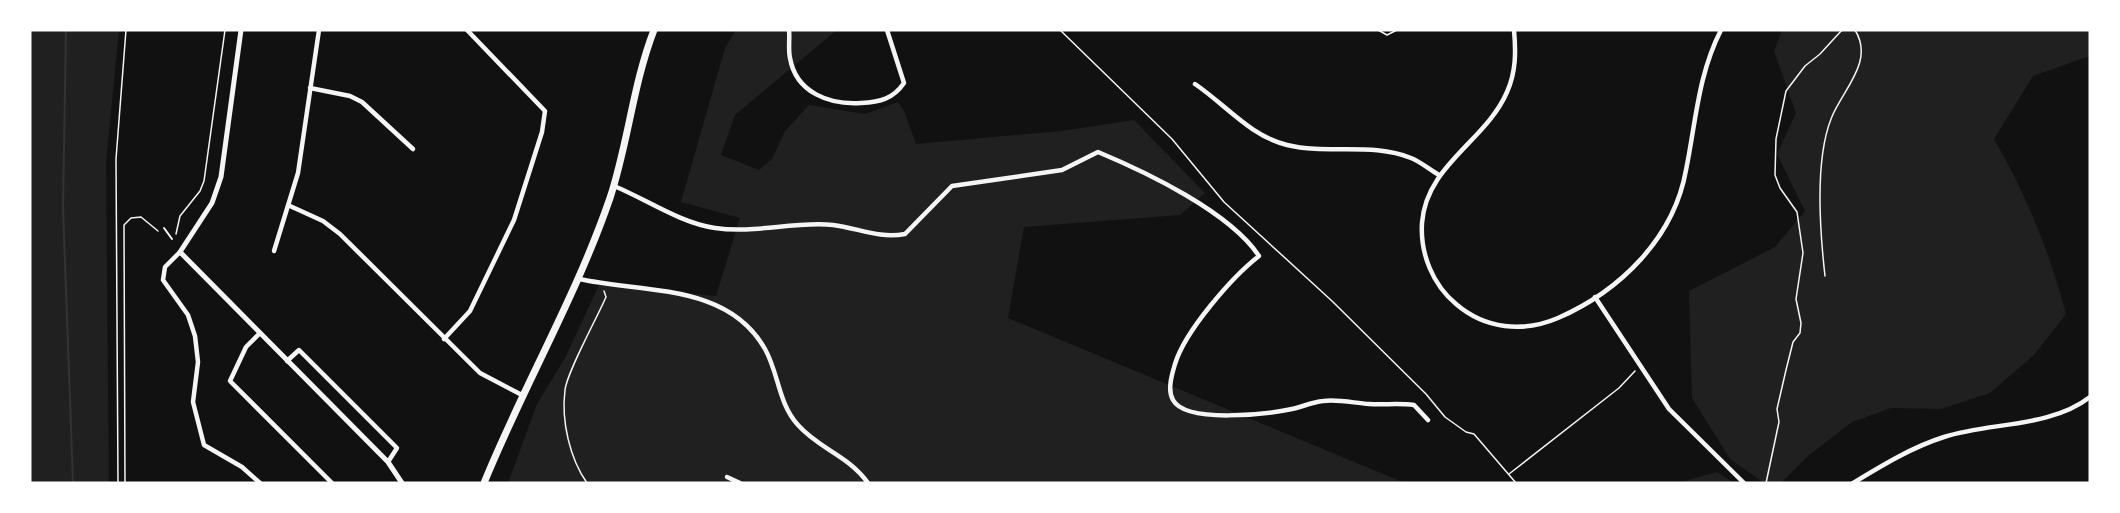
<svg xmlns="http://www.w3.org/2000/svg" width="2120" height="513" font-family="'Fira Sans',sans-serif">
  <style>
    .green { fill: #202020 }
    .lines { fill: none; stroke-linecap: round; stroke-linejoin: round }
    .stream { stroke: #333; stroke-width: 2 }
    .path { stroke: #f5f5f5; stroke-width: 1.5 }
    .service { stroke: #f5f5f5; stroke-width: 2 }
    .minor { stroke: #f5f5f5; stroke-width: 4.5 }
    .tertiary { stroke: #f5f5f5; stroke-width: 5 }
    .primary { stroke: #f5f5f5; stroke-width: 7 }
  </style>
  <rect width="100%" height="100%" fill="#111"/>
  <g class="green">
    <path d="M30 30H119L106 163 109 483H30Z"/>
    <path d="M736 30H837L735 115 721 155 759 170 772 159 785 131 809 105 865 114 898 102 904 111 916 144 1061 131 1134 120 1205 193 1180 215 1024 227 1008 318 1405 483H508L537 404 565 358 599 285 716 296 740 218 681 202 725 48Z"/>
    <path d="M1782 30H2090V56L2033 76 1994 139C2026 194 2050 253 2066 314L2034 355 1990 393 1941 409 1891 408 1852 422 1808 456 1781 483H1764L1730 459 1692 398 1689 291 1775 247 1805 211 1777 154 1796 113 1774 51Z"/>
    <path d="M1717 472 1734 483H1677Z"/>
  </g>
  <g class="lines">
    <path class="stream" d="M66 30 63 208 73 483"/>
    <g class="path">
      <path d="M1060 30 1172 139 1224 202 1332 301 1426 394 1445 417 1466 432 1474 434 1516 483"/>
      <path d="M1378 30 1387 35 1397 30"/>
      <path d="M176 234 180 216 200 191 204 181 225 30"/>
      <path d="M1825 276C1820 232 1815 160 1831 119 1842 90 1875 62 1855 30"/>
      <path d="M1509 474 1619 388 1635 371"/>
      <path d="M118 483 116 159 126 30"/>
      <path d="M125 483 124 225 131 218 141 217 158 231"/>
      <path d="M587 483C570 459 561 421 565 390 567 372 597 318 606 297L604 291"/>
      <path d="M1766 483 1779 422 1777 409 1786 370 1793 342 1800 333 1801 323 1796 299 1803 253 1797 212 1780 188 1775 175 1776 139 1786 91 1805 66 1820 54 1842 30"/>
    </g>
    <path class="service" d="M164 228 172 239"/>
    <g class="minor">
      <path d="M789 30C790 39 788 49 790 58 796 93 830 105 861 103 880 102 893 99 904 83L887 30"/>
      <path d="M1514 30C1516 52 1516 72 1507 92 1486 141 1426 165 1422 223 1420 254 1433 285 1456 304 1485 329 1523 333 1558 318 1620 291 1674 238 1686 170 1696 121 1698 75 1721 30"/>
      <path d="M1195 84C1226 105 1250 136 1287 145 1328 155 1372 142 1411 158 1421 162 1430 170 1439 175"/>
      <path d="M310 88 350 96 362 102 413 149"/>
      <path d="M614 186C646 199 680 223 715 228 754 234 794 221 833 225 858 228 879 239 905 234L952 186 1062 170 1098 152C1146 172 1230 212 1259 256 1232 277 1185 331 1175 364 1172 374 1167 390 1173 400 1186 424 1268 414 1292 409 1302 407 1312 402 1323 401 1338 399 1354 403 1369 404 1384 405 1399 403 1414 405L1428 420"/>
      <path d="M290 206 323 221 340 234 480 373 522 395"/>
      <path d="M274 251 298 173 319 30"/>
      <path d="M180 252 165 267 163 280 188 315 195 336 198 362 193 402 204 445 242 467 260 483"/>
      <path d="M579 279C644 293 728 283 765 349 779 374 778 403 798 425 819 449 848 455 868 483"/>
      <path d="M1595 297 1669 409 1744 483"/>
      <path d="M260 333 246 347 230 381 332 483"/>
      <path d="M444 339 470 311 514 220 542 132 545 111 467 30"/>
      <path d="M287 361 299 350 397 448 388 462"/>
      <path d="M727 477 740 483"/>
      <path d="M1853 483C1881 466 1912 447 1944 437 1990 422 2050 428 2090 397"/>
    </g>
    <path class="tertiary" d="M241 30 221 177 212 203 180 252 388 462 402 483"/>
    <path class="primary" d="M484 483C523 387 576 297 610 198 628 144 633 84 654 30"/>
  </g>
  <rect width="2120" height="513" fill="none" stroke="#ffffff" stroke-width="63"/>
</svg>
